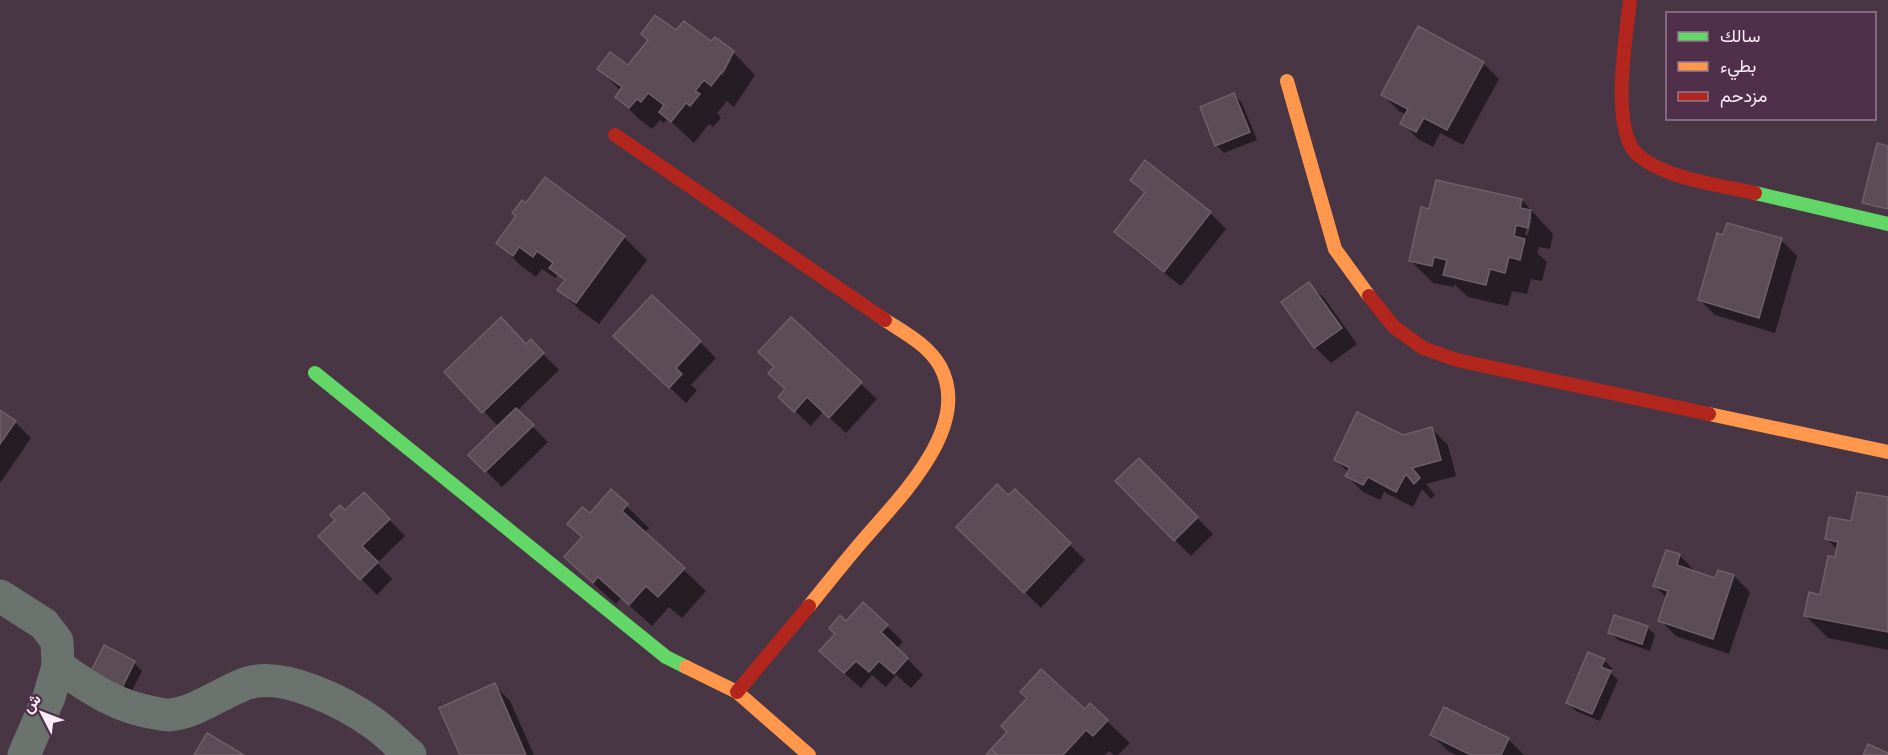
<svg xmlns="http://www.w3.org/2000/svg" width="1888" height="755" font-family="'Roboto Condensed',Vazirmatn,sans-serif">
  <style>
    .shadow { fill: #0007; fill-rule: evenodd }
    .building { fill: #5c4c56; stroke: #6f5f68; stroke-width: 1.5 }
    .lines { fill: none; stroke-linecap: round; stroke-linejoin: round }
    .street { stroke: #6a736e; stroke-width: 33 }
    .fast { stroke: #63d668; stroke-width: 14 }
    .slow { stroke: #ff974d; stroke-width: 14 }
    .jam { stroke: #b3261e; stroke-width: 14 }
  </style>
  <rect width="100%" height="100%" fill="#483644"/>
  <g class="shadow">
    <path d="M676 33 733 52 755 75 734 107 727 101 717 113 721 118 713 127 709 124 694 143 668 119 664 123 660 120 652 129 639 119 617 97 621 91 599 69 629 68ZM728 59H731L723 75 720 74Z"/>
    <path d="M1483 63 1499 79 1463 145 1440 133 1433 147 1418 139 1402 123 1407 115 1399 111 1383 95Z"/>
    <path d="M1234 95 1242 103 1257 140 1224 153 1216 145Z"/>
    <path d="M545 179 624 237 647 260 599 324 582 312 559 290 565 282 558 275 555 278 542 269 536 277 520 265 498 243Z"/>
    <path d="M1132 179 1210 213 1226 229 1181 286 1132 248 1116 232 1146 193Z"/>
    <path d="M1522 200 1553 234 1550 249 1539 247 1537 253 1547 262 1542 281 1531 279 1527 294 1512 291 1508 306 1468 297 1454 284V287L1433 283 1410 260 1430 211ZM1529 217H1532L1528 235H1525Z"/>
    <path d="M1781 240 1797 256 1775 333 1715 315 1699 299Z"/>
    <path d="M1309 284 1325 299 1357 344 1331 363 1315 347Z"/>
    <path d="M791 319 877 399 846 433 823 412 811 426 780 397 787 389 775 367Z"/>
    <path d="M531 342 559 370 517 411 548 442 502 487 470 455 499 427 446 372 527 346Z"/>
    <path d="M700 342 716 358 691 385 697 390 686 403 631 351Z"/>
    <path d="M0 412 15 422 31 438 0 483Z"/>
    <path d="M1432 429 1448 445 1456 476 1426 484 1435 495 1431 499 1422 489 1413 507 1384 492 1380 500 1363 492 1347 476 1349 473 1336 460 1403 437Z"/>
    <path d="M1139 460 1213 534 1191 556 1117 481Z"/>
    <path d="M611 491 649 528 644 533 706 591 682 618 669 607 652 626 621 598 616 604 588 579 583 538 590 515Z"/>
    <path d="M1015 491 1085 560 1041 608 958 527 1008 497Z"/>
    <path d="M364 494 405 536 377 563 392 579 377 595 320 536Z"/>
    <path d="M1888 499V650L1828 638 1806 616 1821 596 1836 558 1838 550 1826 538Z"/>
    <path d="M1667 552 1680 556 1696 572 1716 579 1734 576 1750 592 1729 654 1676 636 1660 620 1667 598 1655 586Z"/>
    <path d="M846 623 887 626 903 642 897 648 923 675 911 688 896 675 886 687 872 675 861 688 837 667Z"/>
    <path d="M1647 627 1655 635 1650 651 1618 640 1610 632Z"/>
    <path d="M104 647 134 663 142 671 127 701Z"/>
    <path d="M1604 660 1612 668 1610 672 1618 680 1600 721 1576 711 1568 703Z"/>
    <path d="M494 685 510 701 534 755H462Z"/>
    <path d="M1090 705 1130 743 1118 755H1114L1109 751 1105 755H988L1085 711Z"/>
    <path d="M1432 735 1508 739 1524 755H1456L1448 751Z"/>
  </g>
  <g class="building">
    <path d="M655 15 676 30 684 21 711 41 715 37 734 51 725 68 711 86 704 80 695 91 700 94 690 106 686 103 671 122 659 112 664 105 648 93 641 102 637 99 629 108 615 97 622 87 597 69 610 52 628 65 648 40 641 34Z"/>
    <path d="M1418 26 1484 62 1447 130 1424 118 1416 132 1400 124 1408 109 1381 95Z"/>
    <path d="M1234 93 1250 132 1215 146 1200 107Z"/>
    <path d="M1877 143 1888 146V209L1862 203Z"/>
    <path d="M1145 160 1211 212 1164 272 1114 232 1145 192 1130 180Z"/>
    <path d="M545 177 625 236 576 303 557 290 565 280 549 268 553 263 537 251 533 257 519 247 513 256 496 243 516 216 512 213 522 200 526 203Z"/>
    <path d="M1436 180 1522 199 1520 208 1531 210 1528 228 1516 225 1514 236 1525 239 1520 260 1509 257 1505 273 1490 269 1486 285 1443 275 1447 260 1434 257 1432 266 1409 261 1421 207 1429 209Z"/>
    <path d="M1727 223 1782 238 1759 318 1698 300 1717 233 1723 235Z"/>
    <path d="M1309 282 1342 328 1314 348 1281 302Z"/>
    <path d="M652 295 701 341 676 368 682 374 669 388 613 336Z"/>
    <path d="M501 317 526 344 531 339 544 353 482 413 444 372Z"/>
    <path d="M791 317 862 382 829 418 807 397 794 412 778 397 785 389 768 373 774 367 758 352Z"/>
    <path d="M516 408 534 425 485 472 468 455Z"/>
    <path d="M0 410 16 421 0 444Z"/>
    <path d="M1357 412 1403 435 1432 427 1441 460 1412 468 1420 478 1414 484 1406 474 1396 492 1368 477 1363 485 1345 476 1350 468 1334 460Z"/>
    <path d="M1139 458 1198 517 1174 541 1115 481Z"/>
    <path d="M997 484 1008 495 1015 489 1071 543 1024 593 956 527Z"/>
    <path d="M611 489 628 504 622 511 685 568 658 597 646 586 629 605 598 577 593 583 564 557 582 537 567 524 582 507 590 513Z"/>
    <path d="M364 492 390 519 362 546 378 562 360 580 318 536 335 520 330 515 340 505 345 510Z"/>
    <path d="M1857 492 1888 497V632L1804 616 1809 592 1820 595 1828 556 1835 557 1838 542 1825 539 1829 517 1851 521Z"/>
    <path d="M1666 550 1680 554 1677 565 1715 578 1718 570 1734 575 1713 639 1658 621 1668 591 1653 586Z"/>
    <path d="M863 602 888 625 881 632 908 658 894 674 879 661 869 672 856 661 844 673 819 651 835 634 829 628 840 615 846 621Z"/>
    <path d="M1614 615 1648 626 1642 644 1608 633Z"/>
    <path d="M104 645 135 661 119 694 88 678Z"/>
    <path d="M1588 652 1605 659 1601 667 1611 671 1592 714 1566 703Z"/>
    <path d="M1041 669 1085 709 1090 703 1108 720 1093 736 1086 730 1063 755H998L991 749 1007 732 1001 726 1027 698 1020 692Z"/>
    <path d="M495 683 526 755H460L439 708Z"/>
    <path d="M1444 707 1509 738 1501 755H1471L1430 735Z"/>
    <path d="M207 733 244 755H194Z"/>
    <path d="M1868 744 1888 753V755H1863Z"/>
    <path d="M991 749 998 755H986Z"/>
  </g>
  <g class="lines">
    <g class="street">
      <path d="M0 596 44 624 57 641 58 666 49 697 24 755"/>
      <path d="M58 666C90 688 116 707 155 713 159 714 165 715 169 715 195 713 221 693 245 684 282 670 346 703 376 725 388 734 399 745 410 755"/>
    </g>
    <g class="fast">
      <path d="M1755 193 1888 224"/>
      <path d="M315 373 666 657 686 667"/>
    </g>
    <g class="slow">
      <path d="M1287 81 1335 249 1369 296"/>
      <path d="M1709 414 1888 452"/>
      <path d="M809 606C827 584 845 561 864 539 900 497 973 426 940 366 928 345 905 333 885 320"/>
      <path d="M686 667 737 692 809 755"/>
    </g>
    <g class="jam">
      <path d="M1630 0C1626 36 1610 128 1637 154 1664 179 1721 185 1755 193"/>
      <path d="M615 135 885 320"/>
      <path d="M1369 296 1394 327 1423 348 1457 360 1709 414"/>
      <path d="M737 692 809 606"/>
    </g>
  </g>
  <rect x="1666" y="12" width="210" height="108" fill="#4f2f49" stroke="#957a8f" stroke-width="1.5"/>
  <rect x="1678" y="32" width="30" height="9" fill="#63d668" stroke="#957a8f" stroke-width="1.5"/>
  <text x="1720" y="42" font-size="18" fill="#fdebf8">سالك</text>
  <rect x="1678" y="62" width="30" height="9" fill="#ff974d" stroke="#957a8f" stroke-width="1.5"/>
  <text x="1720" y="72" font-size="18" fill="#fdebf8">بطيء</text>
  <rect x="1678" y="92" width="30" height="9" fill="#b3261e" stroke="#957a8f" stroke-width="1.5"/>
  <text x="1720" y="102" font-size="18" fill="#fdebf8">مزدحم</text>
  <g transform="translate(42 713) rotate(312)" stroke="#4f2f49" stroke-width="4.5" paint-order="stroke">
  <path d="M0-4.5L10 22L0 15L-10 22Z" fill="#fdebf8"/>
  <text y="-9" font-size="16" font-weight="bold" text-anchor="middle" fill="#fdebf8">ش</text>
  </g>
</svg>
